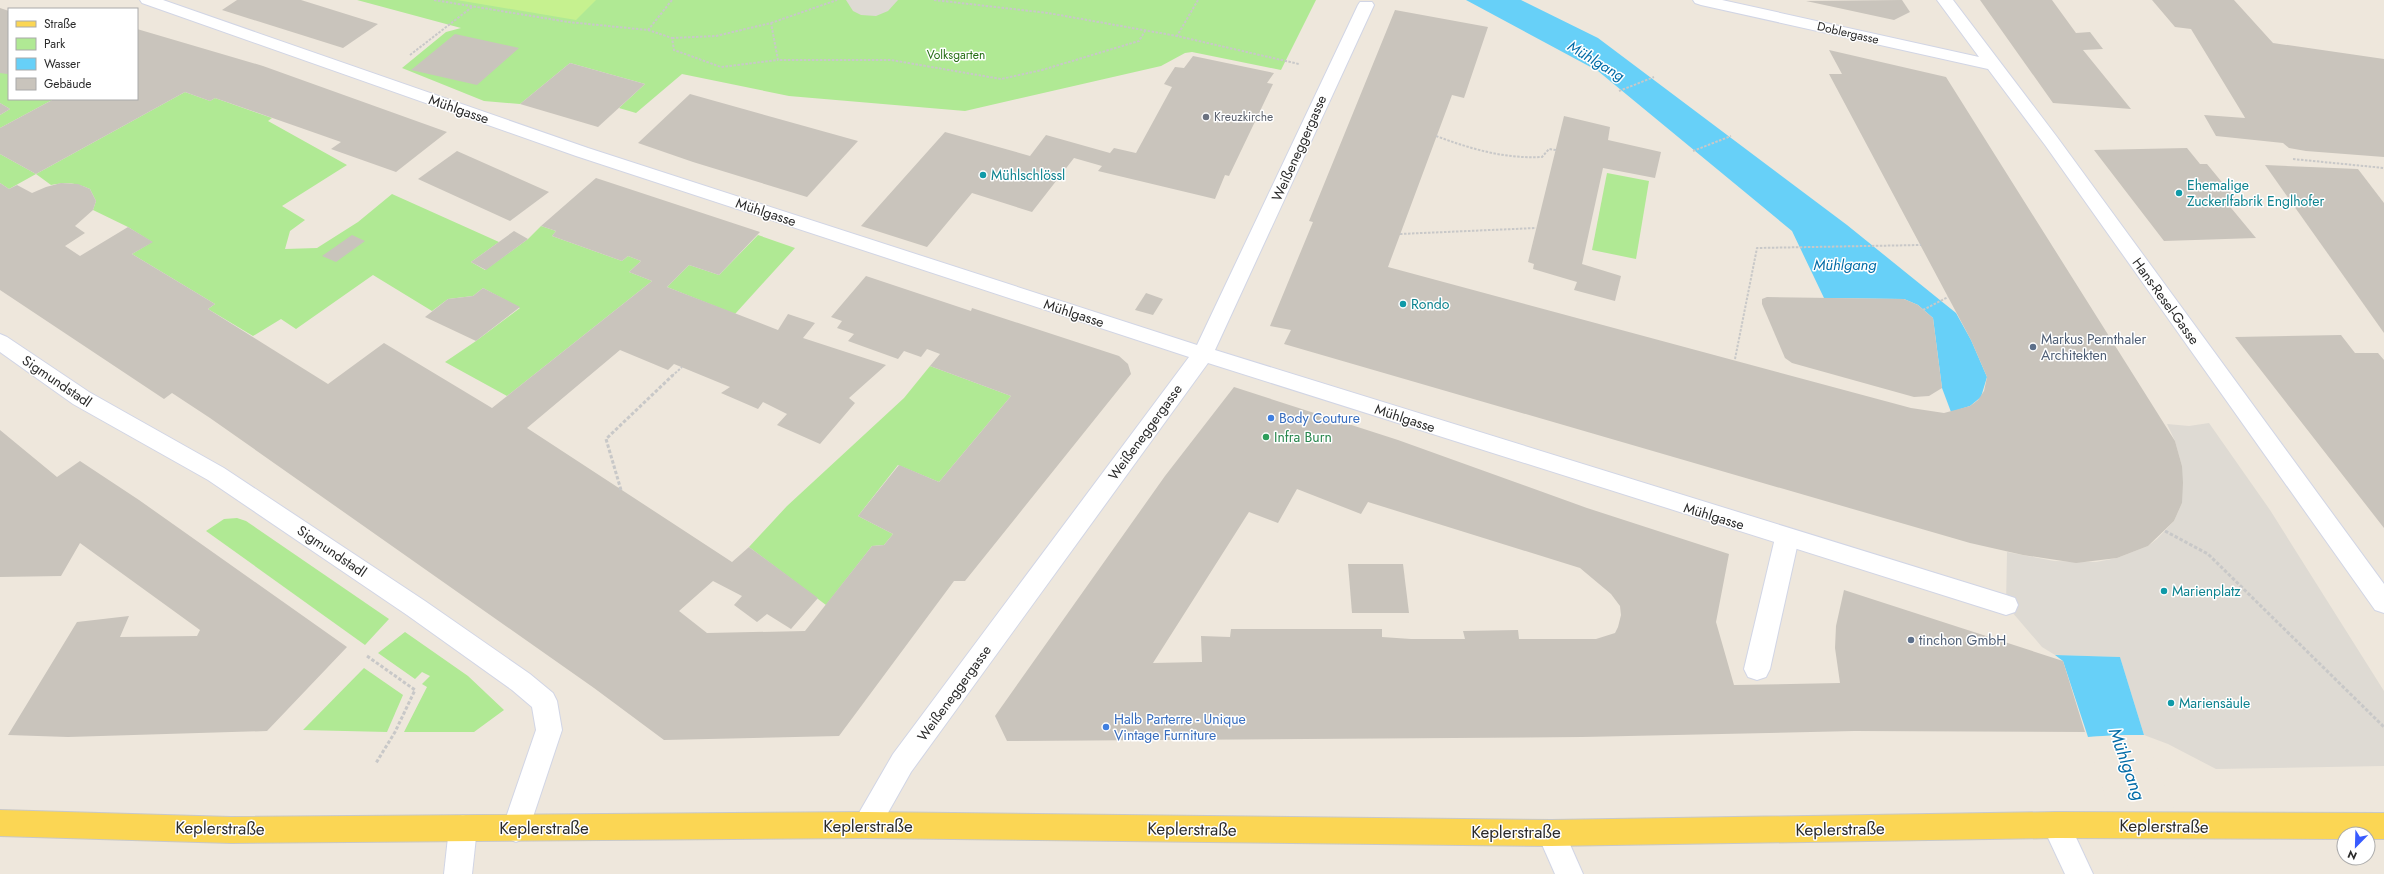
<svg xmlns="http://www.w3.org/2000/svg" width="2384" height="874" font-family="Jost,sans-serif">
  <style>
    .green { fill: #b0e994 }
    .pitch { fill: #c6f18f }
    .plaza { fill: #dedad3 }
    .water { fill: #67d0f8 }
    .pier { fill: #eee7dc }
    .building { fill: #c9c4bc; fill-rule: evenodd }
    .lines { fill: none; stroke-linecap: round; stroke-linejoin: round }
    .lane-casing { stroke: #d1d5e5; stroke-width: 2 }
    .street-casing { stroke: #d1d5e5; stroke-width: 2 }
    .primary-casing { stroke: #c8c8c8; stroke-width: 2 }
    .path-far1 { stroke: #c8c8c8; stroke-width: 2; stroke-dasharray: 2.5 1.5; stroke-linecap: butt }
    .path { stroke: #c8c8c8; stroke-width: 3; stroke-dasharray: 3.5 2; stroke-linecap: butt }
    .lane { fill: #fff; fill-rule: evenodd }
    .street { fill: #fff; fill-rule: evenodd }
    .primary { fill: #fbd654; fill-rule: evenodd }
    .worship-dot { fill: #6b7280; stroke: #fff; stroke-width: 1.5 }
    .culture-dot { fill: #0f9aa8; stroke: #fff; stroke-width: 1.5 }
    .service-dot { fill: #5c6f8a; stroke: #fff; stroke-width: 1.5 }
    .shop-dot { fill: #3f7fe0; stroke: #fff; stroke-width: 1.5 }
    .leisure-dot { fill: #2e9e5b; stroke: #fff; stroke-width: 1.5 }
    .labels { text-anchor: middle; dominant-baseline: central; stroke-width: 3; stroke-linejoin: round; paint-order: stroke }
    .far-street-label { font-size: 12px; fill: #2b2b2b; stroke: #fff }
    .far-park-label { font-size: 12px; fill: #266e15; stroke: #fff }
    .far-worship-label { font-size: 12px; fill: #5b616d; stroke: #fff; text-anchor: start }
    .street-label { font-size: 14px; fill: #2b2b2b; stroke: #fff }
    .culture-label { font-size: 14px; fill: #0d838f; stroke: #fff; text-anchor: start }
    .service-label { font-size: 14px; fill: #4e5e75; stroke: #fff; text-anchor: start }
    .shop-label { font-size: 14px; fill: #366cbe; stroke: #fff; text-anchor: start }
    .leisure-label { font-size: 14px; fill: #27864d; stroke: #fff; text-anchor: start }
    .water-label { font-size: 15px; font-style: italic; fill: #036ca7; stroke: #fff }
    .near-street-label { font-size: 17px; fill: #2b2b2b; stroke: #fff }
    .near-water-label { font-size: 18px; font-style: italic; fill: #036ca7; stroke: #fff }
  </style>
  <rect width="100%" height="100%" fill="#eee7dc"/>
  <g class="green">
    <path d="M357 0H1316L1281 70 1192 52 1185 53 1161 66 965 111 789 96 682 74 636 113 619 108 645 84 570 63 520 104 484 101 402 68 446 32 461 28Z"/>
    <path d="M0 73H9V99H54L0 128V115L10 109 0 103Z"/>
    <path d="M185 92 210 101 215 98 272 118 268 121 347 165 282 206 305 220 290 231 285 249 317 248 358 222 392 194 499 242 471 262 485 270 528 239 541 226 556 231 552 236 622 261 628 256 641 261 629 272 652 281 507 396 445 362 476 341 520 308 483 288 473 296 448 299 432 311 373 275 296 329 281 319 253 336 208 309 215 304 132 254 152 242 128 227 93 210 96 201 90 189C77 183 66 182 51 185L36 174 9 189 0 183V154L36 174Z"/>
    <path d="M1607 173 1649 181 1636 259 1592 250Z"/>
    <path d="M758 235 795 248 735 314 667 287 689 265 719 275Z"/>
    <path d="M930 366 1011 396 939 482 898 465 858 516 893 534 884 545 872 546 826 605 749 547 787 506 904 398Z"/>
    <path d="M237 518 246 521 389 619 365 645 206 531 224 519Z"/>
    <path d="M405 632 468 676 504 710 474 732H404L427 687 422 684 430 676 422 672 415 679 378 653Z"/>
    <path d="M364 668 403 695 387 732 303 730Z"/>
  </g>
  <path class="pitch" d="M457 0H596L576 20Z"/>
  <g class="plaza">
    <path d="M846 0H898L888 11 876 16 861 15 853 11Z"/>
    <path d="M2209 423 2270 510 2384 691V766L2216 769 2168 744 2144 735 2120 657 2055 655 2042 647 2006 605 2007 552 2054 561 2096 562 2117 558 2148 546 2157 539 2174 521 2182 503V466L2175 441 2167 424 2189 426Z"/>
  </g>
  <g class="water">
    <path d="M1466 0H1521L1598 38 1847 225 1956 313 1971 340 1987 377 1981 397 1970 406 1951 412 1942 388 1933 318 1918 305 1904 299 1824 298 1792 231 1598 71Z"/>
    <path d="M2055 655 2120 657 2144 735 2088 737 2063 661Z"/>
  </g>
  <path class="pier" d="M2117 735H2144L2201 874H2130L2089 746 2088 737Z"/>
  <g class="building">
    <path d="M237 0H301L378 24 343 48 222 10Z"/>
    <path d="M1902 0 1910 12 1894 20 1806 1Z"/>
    <path d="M1980 0H2052L2076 33 2090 32 2103 49 2083 50 2131 109 2053 103Z"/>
    <path d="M2152 0H2234L2273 43 2384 59V157L2306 151 2289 148 2283 143 2216 136 2204 115 2245 118 2244 116 2191 29 2175 27Z"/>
    <path d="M0 8 9 11V73L7 74 0 73Z"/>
    <path d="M1395 10 1488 27 1464 98 1452 95 1388 267 1911 408 1944 413 1970 406 1978 400 1984 391 1987 377 1971 340 1829 74H1842L1829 50 1946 77 2175 441 2182 466 2183 483 2182 503 2174 521 2148 546 2117 558 2076 563 2023 555 1970 543 1284 344 1291 330 1270 326 1313 222 1309 221Z"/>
    <path d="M137 29 263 66 447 132 396 172 331 149 341 142 215 98 210 101 185 92 36 174 0 154V128L54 99H137Z"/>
    <path d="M455 34 519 48 477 85 411 70Z"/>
    <path d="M1193 56 1274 73 1267 83 1273 84 1229 176 1225 175 1215 199 1098 171 1102 166 1074 158 1032 212 972 193 927 247 861 226 945 132 1030 156 1046 135 1110 153 1114 148 1136 153 1172 87 1164 84 1175 67 1184 68Z"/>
    <path d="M570 63 645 84 598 127 520 104Z"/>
    <path d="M690 94 858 141 807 197 693 162 638 143Z"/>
    <path d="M0 103 10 109 0 115Z"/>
    <path d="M1564 116 1610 127 1608 140 1661 152 1655 178 1603 168 1582 264 1621 276 1615 301 1574 290 1577 282 1533 269 1534 264 1528 262Z"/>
    <path d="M2187 148 2200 164H2207L2239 203H2227L2256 238 2164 241 2094 150Z"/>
    <path d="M457 151 549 192 510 221 418 179Z"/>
    <path d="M2265 165 2358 169 2384 203V333Z"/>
    <path d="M596 178 760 232 719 275 689 265 667 287 778 330 788 314 815 323 803 338 886 365 849 398 855 403 820 444 777 425 787 414 763 402 758 409 721 393 730 387 674 364 668 370 620 350 527 428 732 562 749 547 818 598 791 629 767 614 757 622 734 605 742 596 713 581 679 611 707 633 805 631 872 546 884 545 893 534 858 516 899 465 939 482 1011 396 930 366 940 354 927 349 921 357 904 351 898 359 848 341 854 334 837 328 842 321 831 317 866 276 971 311 972 308 1119 356 1128 364 1131 374 965 581H954L839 736 664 740 594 688 210 418 172 393 164 399 0 290V183L9 189 17 185 32 193 46 187 61 183 78 184 90 189 96 201 93 210 75 226 85 233 65 246 80 256 128 227 153 242 132 254 215 304 208 309 328 384 384 343 492 408 652 281 629 272 641 261 628 256 622 261 552 236 556 231 541 226Z"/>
    <path d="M514 231 528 239 486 270 471 262Z"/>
    <path d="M352 235 365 241 336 262 322 256Z"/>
    <path d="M483 288 520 307 476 341 425 317 448 299 473 296Z"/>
    <path d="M1146 293 1163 299 1153 315 1135 310Z"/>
    <path d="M1767 297 1904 299 1918 305 1933 318 1942 388 1929 396 1914 397 1792 363 1785 358 1762 304V299Z"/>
    <path d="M2341 335 2355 353H2378L2384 360V528L2235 337Z"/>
    <path d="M1234 387 1398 440 1587 508 1729 554 1716 622 1734 685 1840 683 1835 648 1836 626 1844 590 2063 661 2085 732 1854 731 1582 737 1007 741 995 716 1165 476ZM1297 489 1361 514 1368 502 1580 568 1611 594 1620 606 1621 615 1618 627 1615 633 1596 639H1519L1518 630 1463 631 1465 639H1411L1382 637V629H1231L1230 637 1201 636 1202 662 1153 663 1249 512 1278 523Z"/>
    <path d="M0 430 57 477 80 461 139 500 347 647 267 731 68 737 8 735 77 622 129 616 120 637 197 636 200 630 80 543 61 576 0 577Z"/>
    <path d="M1348 564H1403L1409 613H1352Z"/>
  </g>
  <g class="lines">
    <g class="lane-casing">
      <g id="lane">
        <path d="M1787 528 1795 531 1799 538 1770 669 1766 677 1757 680 1748 677 1744 669 1775 538 1779 531Z"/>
        <path d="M2056 812 2066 816 2093 874H2065L2042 825 2046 816Z"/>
        <path d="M463 815 473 819 477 828 472 874H444L449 828 453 819Z"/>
        <path d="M1551 820 1561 824 1583 874H1555L1537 833 1541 824Z"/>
      </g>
    </g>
    <g class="street-casing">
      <g id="street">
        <path d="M140 0H163L588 148 1197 345 1358 5 1360 2H1372L1374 5 1215 350 2006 595 2015 598 2018 605 2015 612 2006 615 1208 363 911 772 876 834 866 838 856 834 852 825 893 754 1189 357 576 156 142 3Z"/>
        <path d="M1693 0H1722L1979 57 1937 0H1953L2057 137 2384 584V613L2375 610 2045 145 1988 69 1701 5 1695 3Z"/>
        <path d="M0 334 7 337 89 392 224 468 425 601 530 674 553 693 557 701 562 730 526 838 516 842 506 838 502 829 536 730 532 707 512 690 407 615 208 480 73 404 0 352Z"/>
      </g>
    </g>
    <g class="primary-casing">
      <path id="primary" d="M0 810 231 817 866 812 1551 820 2056 812 2384 813V839H2368V834H2344V839L2056 838 1551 846 866 838 231 843 0 836Z"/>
    </g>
    <g class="path-far1">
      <path d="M434 0 568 22 648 30 672 0"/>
      <path d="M934 0 1048 13 1177 36"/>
      <path d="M1198 0 1177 36 1299 64"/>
      <path d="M771 23 837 0"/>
      <path d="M648 30 672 38 674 50 721 67 778 60"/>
      <path d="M672 38 716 36 771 23 778 60H891L1001 79 1042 70 1139 41 1145 31"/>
      <path d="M410 55 472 7"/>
      <path d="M1619 91 1654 77"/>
      <path d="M1436 136C1471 149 1505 159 1542 157L1549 149 1556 150"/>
      <path d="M1693 151 1731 136"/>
      <path d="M2293 159 2384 168"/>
      <path d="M1400 234 1536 228"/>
      <path d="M1923 310 1948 297"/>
      <path d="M1735 359 1757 248 1921 245"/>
      <path d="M672 376 682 367"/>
    </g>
    <g class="path">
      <path d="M621 490 606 439 673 375"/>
      <path d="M2165 531 2208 554 2384 727"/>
      <path d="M367 656 415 690 395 732 376 763"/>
    </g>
    <use href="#lane" class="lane"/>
    <use href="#street" class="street"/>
    <use href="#primary" class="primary"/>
  </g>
  <circle class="worship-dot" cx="1206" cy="117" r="4"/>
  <g class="culture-dot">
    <circle cx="983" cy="175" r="4"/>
    <circle cx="2179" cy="193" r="4"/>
    <circle cx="1403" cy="304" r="4"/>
    <circle cx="2164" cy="591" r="4"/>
    <circle cx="2171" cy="703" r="4"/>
  </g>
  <g class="service-dot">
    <circle cx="2033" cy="347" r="4"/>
    <circle cx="1911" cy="640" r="4"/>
  </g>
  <g class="shop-dot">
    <circle cx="1271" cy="418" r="4"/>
    <circle cx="1106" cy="727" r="4"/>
  </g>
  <circle class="leisure-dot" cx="1266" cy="437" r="4"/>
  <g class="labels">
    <g class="far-street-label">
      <text transform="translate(1848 33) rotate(13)">Doblergasse</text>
    </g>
    <g class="far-park-label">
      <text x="956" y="55">Volksgarten</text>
    </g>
    <g class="far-worship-label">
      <text x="1214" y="117">Kreuzkirche</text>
    </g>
    <g class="street-label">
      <text transform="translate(459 109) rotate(19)">Mühlgasse</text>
      <text transform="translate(1299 148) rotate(-66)">Weißeneggergasse</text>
      <text transform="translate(766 212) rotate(18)">Mühlgasse</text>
      <text transform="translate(2166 301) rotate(54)">Hans-Resel-Gasse</text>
      <text transform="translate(1074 313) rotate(18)">Mühlgasse</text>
      <text transform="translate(57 381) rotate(34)">Sigmundstadl</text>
      <text transform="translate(1405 418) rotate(18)">Mühlgasse</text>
      <text transform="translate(1145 432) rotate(-54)">Weißeneggergasse</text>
      <text transform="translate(1714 516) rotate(17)">Mühlgasse</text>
      <text transform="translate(332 551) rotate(34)">Sigmundstadl</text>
      <text transform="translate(954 693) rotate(-54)">Weißeneggergasse</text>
    </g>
    <g class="culture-label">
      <text x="991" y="175">Mühlschlössl</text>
      <text x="2187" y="185">Ehemalige<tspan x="2187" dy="16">Zuckerlfabrik Englhofer</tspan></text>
      <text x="1411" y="304">Rondo</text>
      <text x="2172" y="591">Marienplatz</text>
      <text x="2179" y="703">Mariensäule</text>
    </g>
    <g class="service-label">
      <text x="2041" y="339">Markus Pernthaler<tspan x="2041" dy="16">Architekten</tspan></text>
      <text x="1919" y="640">tinchon GmbH</text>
    </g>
    <g class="shop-label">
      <text x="1279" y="418">Body Couture</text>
      <text x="1114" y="719">Halb Parterre - Unique<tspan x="1114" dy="16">Vintage Furniture</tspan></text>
    </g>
    <g class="leisure-label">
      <text x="1274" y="437">Infra Burn</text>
    </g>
    <g class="water-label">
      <text transform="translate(1596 61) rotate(31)">Mühlgang</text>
      <text x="1845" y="265">Mühlgang</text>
    </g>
    <g class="near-street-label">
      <text x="868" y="826">Keplerstraße</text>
      <text transform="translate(2164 826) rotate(1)">Keplerstraße</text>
      <text transform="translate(220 828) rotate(1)">Keplerstraße</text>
      <text x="544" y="828">Keplerstraße</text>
      <text transform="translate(1192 829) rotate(1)">Keplerstraße</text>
      <text transform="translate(1840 829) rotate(-1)">Keplerstraße</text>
      <text x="1516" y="832">Keplerstraße</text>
    </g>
    <g class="near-water-label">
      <text transform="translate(2127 764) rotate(70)">Mühlgang</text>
    </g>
  </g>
  <rect x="8" y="8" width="130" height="92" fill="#ffffff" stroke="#aaaaaa"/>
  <rect x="16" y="21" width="20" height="6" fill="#fbd654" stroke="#aaaaaa"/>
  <text x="44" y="28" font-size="12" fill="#2b2b2b">Straße</text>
  <rect x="16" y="38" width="20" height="12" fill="#b0e994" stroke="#aaaaaa"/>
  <text x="44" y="48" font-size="12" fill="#2b2b2b">Park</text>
  <rect x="16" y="58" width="20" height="12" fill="#67d0f8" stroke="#aaaaaa"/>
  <text x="44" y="68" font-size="12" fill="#2b2b2b">Wasser</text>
  <rect x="16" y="78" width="20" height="12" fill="#c9c4bc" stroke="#aaaaaa"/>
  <text x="44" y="88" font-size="12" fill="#2b2b2b">Gebäude</text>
  <g transform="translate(2356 846) rotate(203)"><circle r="19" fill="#ffffff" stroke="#aaaaaa"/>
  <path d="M0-3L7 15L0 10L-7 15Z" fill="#385bff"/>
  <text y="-6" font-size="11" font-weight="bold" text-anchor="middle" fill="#2b2b2b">N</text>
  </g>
</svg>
